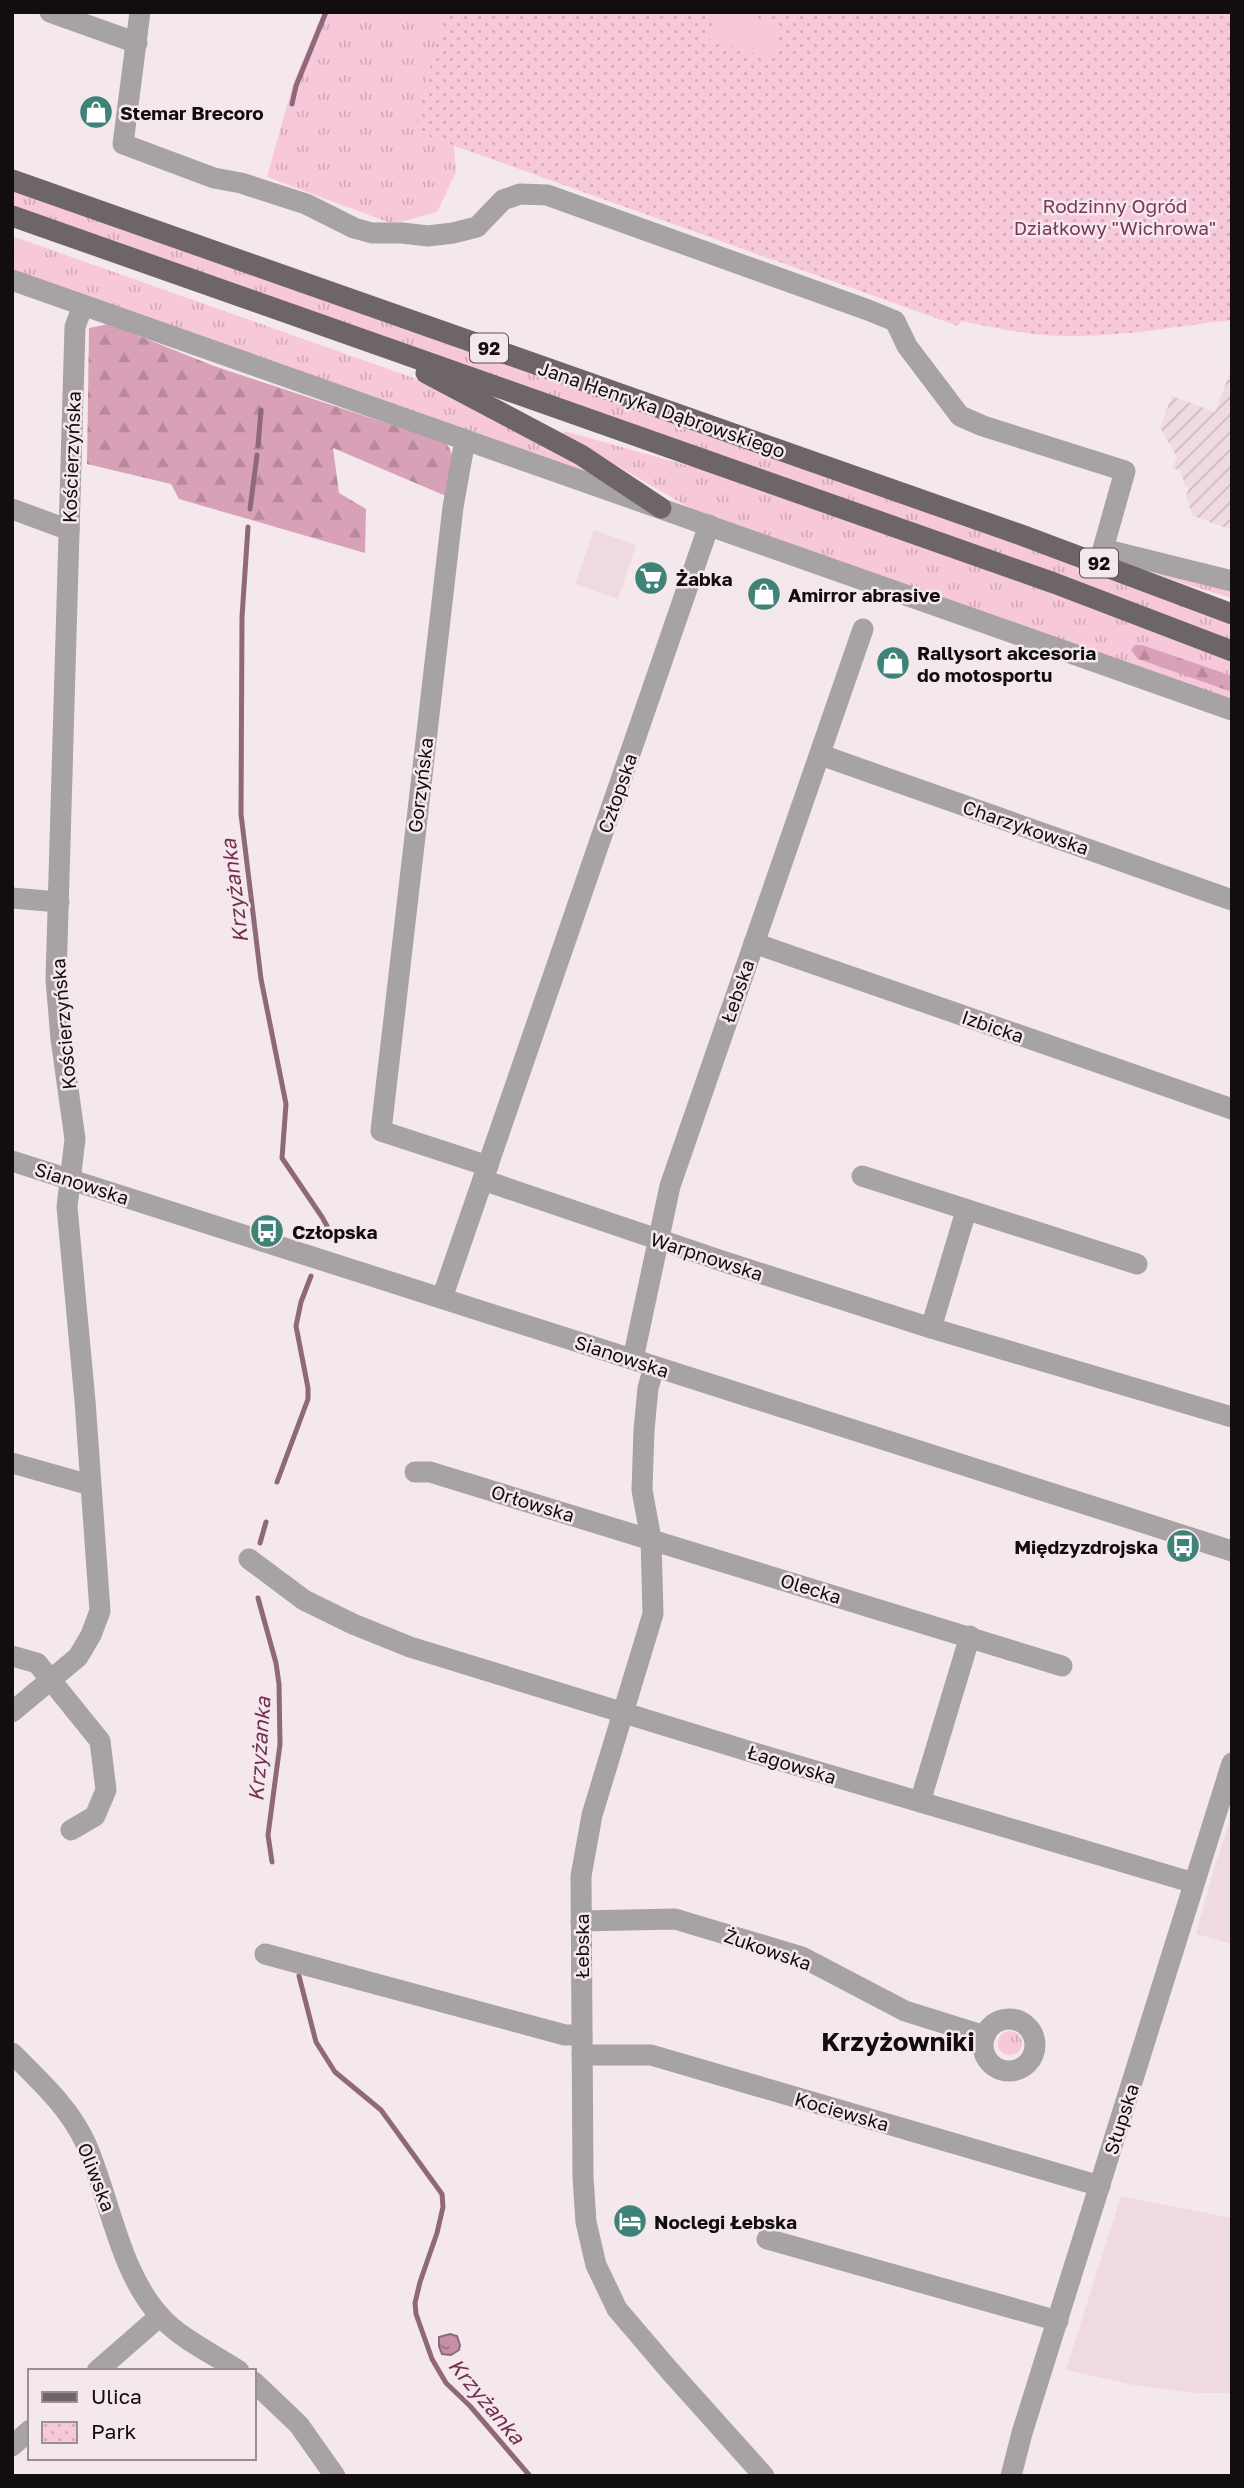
<svg xmlns="http://www.w3.org/2000/svg" width="1244" height="2488" font-family="'Golos Text',sans-serif">
  <style>
    .built { fill: #efdae3 }
    .industrial { fill: url(#industrial-furrows) }
    .grass { fill: url(#grass-tufts) }
    .forest { fill: url(#forest-firs) }
    .park { fill: url(#park-dots) }
    .pitch { fill: #f7c7da }
    .water { fill: url(#water-ripples); stroke: #8f6879; stroke-width: 2 }
    .lines { fill: none; stroke-linecap: round; stroke-linejoin: round }
    .stream { stroke: #8f6879; stroke-width: 5 }
    .minor { stroke: #a7a2a4; stroke-width: 21 }
    .major { stroke: #6e6568; stroke-width: 21 }
    .labels { text-anchor: middle; dominant-baseline: central; stroke-width: 5; stroke-linejoin: round; paint-order: stroke }
    .shield { fill: #f5e8ed; stroke: #564f52; stroke-width: 2 }
    .shield-label { font-size: 18px; font-weight: bold; fill: #120d0f }
    .poi-label { font-size: 19px; font-weight: bold; fill: #120d0f; stroke: #f5e8ed; text-anchor: start }
    .park-label { font-size: 19px; fill: #7b3758; stroke: #f5e8ed }
    .street-label { font-size: 19px; fill: #120d0f; stroke: #f5e8ed }
    .water-label { font-size: 21px; font-style: italic; fill: #733051; stroke: #f5e8ed }
    .district-label { font-size: 26px; font-weight: bold; fill: #120d0f; stroke: #f5e8ed }
  </style>
  <defs>
    <pattern id="industrial-furrows" width="10" height="10" patternUnits="userSpaceOnUse" patternTransform="scale(1.75)"><rect width="10" height="10" fill="#efdae3"/><path d="M-1 1l2-2M0 10L10 0M9 11l2-2" fill="none" stroke="#ccbac2"/></pattern>
    <pattern id="grass-tufts" width="24" height="20" patternUnits="userSpaceOnUse" patternTransform="scale(1.75)"><rect width="24" height="20" fill="#f7c7da"/><path d="M3 7l-1-3M5 7V3M7 7l1-3M15 17l-1-3M17 17v-4M19 17l1-3" fill="none" stroke="#d3aaba"/></pattern>
    <pattern id="forest-firs" width="22" height="20" patternUnits="userSpaceOnUse" patternTransform="scale(1.75)"><rect width="22" height="20" fill="#d8a1b8"/><path d="M5 1l3.5 6h-7zM16 11l3.5 6h-7z" fill="#b8899d"/></pattern>
    <pattern id="park-dots" width="8" height="8" patternUnits="userSpaceOnUse" patternTransform="scale(1.75)"><rect width="8" height="8" fill="#f7c7da"/><path d="M2 2h.1M6 6h.1" fill="none" stroke="#d3aaba" stroke-width="1.8" stroke-linecap="round"/></pattern>
    <pattern id="water-ripples" width="26" height="14" patternUnits="userSpaceOnUse" patternTransform="scale(1.75)"><rect width="26" height="14" fill="#c58fa6"/><path d="M2 4q2-2 4 0t4 0M15 11q2-2 4 0t4 0" fill="none" stroke="#9f7386"/></pattern>
  </defs>
  <rect width="100%" height="100%" fill="#f5e8ed"/>
  <g class="built">
    <path d="M594 530 636 545 618 599 575 584Z"/>
    <path d="M1232 1813V1944L1196 1934 1213 1872Z"/>
    <path d="M1121 2196 1232 2218V2393H1196L1134 2385 1066 2370Z"/>
  </g>
  <path class="industrial" d="M1232 367V530L1193 516 1186 497 1189 487 1185 486 1181 471 1173 468 1177 457 1160 428 1172 396 1215 412Z"/>
  <g class="grass">
    <path d="M323 12H445L422 131 430 137 454 145 456 172 437 212 393 224 267 177 293 84Z"/>
    <path d="M12 190 1069 562 1232 624V640L1061 575 12 206Z"/>
    <path d="M12 236 425 382 600 476 12 270Z"/>
    <path d="M564 431 700 469 1100 610 1232 661V701L688 507 563 434Z"/>
    <path d="M1143 569 1232 587V598L1185 584Z"/>
    <circle cx="1010" cy="2043" r="12"/>
  </g>
  <g class="forest">
    <path d="M109 324 214 366 446 443C459 459 450 478 446 496L333 448 339 493 366 509 365 553 179 499 171 484 87 464 89 328Z"/>
    <path d="M1135 645H1142L1232 676V692L1138 659 1131 650Z"/>
  </g>
  <path class="park" d="M445 12H1232V320C1177 326 1122 337 1067 336 1031 336 996 328 961 321L958 326 430 137 422 131 416 120Z"/>
  <path class="pitch" d="M718 12H736L781 26 771 59 709 39Z"/>
  <path class="water" d="M450 2334 457 2336 460 2345 459 2350 451 2355 442 2354 439 2346V2337Z"/>
  <g class="lines">
    <g class="stream">
      <path d="M292 104 296 86 326 12"/>
      <path d="M258 446 261 410"/>
      <path d="M250 509 257 455"/>
      <path d="M248 527 242 617 241 814 261 979 286 1104 282 1158 322 1217 327 1226 326 1235"/>
      <path d="M277 1482 308 1399V1388L296 1326 301 1302 311 1276"/>
      <path d="M260 1543 266 1522"/>
      <path d="M258 1598 276 1663 279 1684 280 1744 268 1835 272 1862"/>
      <path d="M299 1976 316 2042 335 2072 381 2110 442 2194 443 2207 437 2233 420 2282 415 2303 416 2314 432 2359 446 2383 470 2406 530 2476"/>
    </g>
    <g class="minor">
      <path d="M50 12 137 43"/>
      <path d="M140 12 123 144 214 178 241 183 306 204 354 228 372 233H402L428 236 453 233 477 227 503 200 520 194 547 195 868 310 895 321 907 346 960 416 983 426 1125 471 1103 549 1232 581"/>
      <path d="M12 280 1232 710"/>
      <path d="M465 440 453 507 381 1131 488 1166"/>
      <path d="M12 509 69 530"/>
      <path d="M821 755 1232 900"/>
      <path d="M12 898 59 902"/>
      <path d="M754 943 1232 1109"/>
      <path d="M12 1161 1232 1551"/>
      <path d="M862 1176 1137 1264"/>
      <path d="M483 1180 722 1261 931 1328 1232 1417"/>
      <path d="M442 1298 709 525"/>
      <path d="M931 1328 966 1211"/>
      <path d="M633 1359 670 1186 863 629"/>
      <path d="M654 1367 648 1388 644 1430 642 1490 651 1539 653 1614 592 1815 581 1876 583 2177 586 2222 596 2265 617 2309 669 2370 764 2476"/>
      <path d="M12 1463 90 1485"/>
      <path d="M415 1472H430L1062 1666"/>
      <path d="M249 1559 304 1600 353 1624 410 1647 748 1751 1194 1883"/>
      <path d="M12 1656 37 1663 100 1741 106 1790 95 1816 71 1830"/>
      <path d="M12 1712 78 1657 91 1635 100 1611 85 1401 67 1207 75 1139 61 1039 56 980 75 327 83 305"/>
      <path d="M920 1802 970 1636"/>
      <path d="M581 1921 675 1919 802 1957 905 2011 985 2036"/>
      <path d="M265 1954 565 2035H582"/>
      <circle cx="1009" cy="2045" r="26"/>
      <path d="M12 2053C40 2081 70 2108 86 2144 110 2199 119 2271 160 2316 179 2338 215 2355 239 2371"/>
      <path d="M582 2055H651L1100 2186"/>
      <path d="M767 2239 1058 2321"/>
      <path d="M97 2371 160 2316"/>
      <path d="M254 2382 299 2425 335 2476"/>
      <path d="M12 2446 30 2430"/>
      <path d="M1011 2476 1022 2433 1232 1763"/>
    </g>
    <g class="major">
      <path d="M12 180 1024 536 1232 614"/>
      <path d="M12 216 1054 583 1232 651"/>
      <path d="M426 373 581 455 661 508"/>
    </g>
  </g>
  <defs>
    <g id="shop-disc" transform="scale(1.75)"><circle r="9.5" fill="#3f8378" stroke="#f5e8ed"/><path d="M-5-2.5h2.3a2.7 3.5 0 0 1 5.4 0H5L5.5 6h-11ZM-1.5-2.5h3a1.5 2.3 0 0 0-3 0Z" fill="#fff"/></g>
    <g id="supermarket-disc" transform="scale(1.75)"><circle r="9.5" fill="#3f8378" stroke="#f5e8ed"/><path d="M-6-5.5h2.5l.6 2H6L4.5 2H-2.5L-4.4-4H-6ZM-1.5 3.2a1.3 1.3 0 1 0 .1 0ZM3 3.2a1.3 1.3 0 1 0 .1 0Z" fill="#fff"/></g>
    <g id="bus-disc" transform="scale(1.75)"><circle r="9.5" fill="#3f8378" stroke="#f5e8ed"/><path d="M-5-6H5V4H4V6H2V4H-2V6H-4V4H-5ZM-3.5-4V0h7V-4ZM-3.5 1.2v1.5H-2V1.2ZM2 1.2v1.5H3.5V1.2Z" fill="#fff"/></g>
    <g id="hotel-disc" transform="scale(1.75)"><circle r="9.5" fill="#3f8378" stroke="#f5e8ed"/><path d="M-6-4.5h1.5V1H6V5H4.5V3h-9V5H-6ZM-4 0a1.8 1.8 0 1 1 3.6 0ZM.5 0V-2.5h3Q6-2.5 6 0Z" fill="#fff"/></g>
  </defs>
  <g fill-rule="evenodd">
    <use href="#shop-disc" x="96" y="112"/>
    <use href="#supermarket-disc" x="651" y="578"/>
    <use href="#shop-disc" x="764" y="594"/>
    <use href="#shop-disc" x="893" y="663"/>
    <use href="#bus-disc" x="267" y="1231"/>
    <use href="#bus-disc" x="1183" y="1546"/>
    <use href="#hotel-disc" x="630" y="2221"/>
  </g>
  <g class="labels">
    <g class="shield">
      <rect x="470" y="333.5" width="38" height="29" rx="5"/>
      <rect x="1080" y="548.5" width="38" height="29" rx="5"/>
    </g>
    <g class="shield-label">
      <text x="489" y="348">92</text>
      <text x="1099" y="563">92</text>
    </g>
    <g class="poi-label">
      <text x="120" y="112">Stemar Brecoro</text>
      <text x="676" y="578">Żabka</text>
      <text x="788" y="594">Amirror abrasive</text>
      <text x="917" y="652">Rallysort akcesoria<tspan x="917" dy="22">do motosportu</tspan></text>
      <text x="292" y="1231">Człopska</text>
      <text x="1158" y="1546" text-anchor="end">Międzyzdrojska</text>
      <text x="654" y="2221">Noclegi Łebska</text>
    </g>
    <g class="park-label">
      <text x="1115" y="205">Rodzinny Ogród<tspan x="1115" dy="22">Działkowy "Wichrowa"</tspan></text>
    </g>
    <g class="street-label">
      <text transform="translate(662 409) rotate(19)">Jana Henryka Dąbrowskiego</text>
      <text transform="translate(71 457) rotate(-88)">Kościerzyńska</text>
      <text transform="translate(420 785) rotate(-83)">Gorzyńska</text>
      <text transform="translate(617 793) rotate(-71)">Człopska</text>
      <text transform="translate(1026 827) rotate(19)">Charzykowska</text>
      <text transform="translate(737 991) rotate(-71)">Łebska</text>
      <text transform="translate(63 1024) rotate(-95)">Kościerzyńska</text>
      <text transform="translate(993 1026) rotate(19)">Izbicka</text>
      <text transform="translate(82 1183) rotate(18)">Sianowska</text>
      <text transform="translate(707 1256) rotate(18)">Warpnowska</text>
      <text transform="translate(622 1356) rotate(18)">Sianowska</text>
      <text transform="translate(533 1503) rotate(17)">Orłowska</text>
      <text transform="translate(811 1588) rotate(17)">Olecka</text>
      <text transform="translate(792 1764) rotate(17)">Łagowska</text>
      <text transform="translate(581 1946) rotate(-90)">Łebska</text>
      <text transform="translate(768 1949) rotate(19)">Żukowska</text>
      <text transform="translate(842 2111) rotate(16)">Kociewska</text>
      <text transform="translate(1121 2119) rotate(-72)">Słupska</text>
      <text transform="translate(97 2177) rotate(69)">Oliwska</text>
    </g>
    <g class="water-label">
      <text transform="translate(234 891) rotate(-97)">Krzyżanka</text>
      <text transform="translate(259 1749) rotate(-86)">Krzyżanka</text>
      <text transform="translate(487 2401) rotate(50)">Krzyżanka</text>
    </g>
    <g class="district-label">
      <text x="898" y="2041">Krzyżowniki</text>
    </g>
  </g>
  <rect width="1244" height="2488" fill="none" stroke="#120d0f" stroke-width="28"/>
  <rect x="28" y="2369" width="228" height="91" fill="#f5e8ed" stroke="#9a9094" stroke-width="2"/>
  <rect x="42" y="2392" width="35" height="10" fill="#6e6568" stroke="#9a9094" stroke-width="2"/>
  <text x="91" y="2404" font-size="21" fill="#120d0f">Ulica</text>
  <rect x="42" y="2422" width="35" height="21" fill="url(#park-dots)" stroke="#9a9094" stroke-width="2"/>
  <text x="91" y="2439" font-size="21" fill="#120d0f">Park</text>
</svg>
